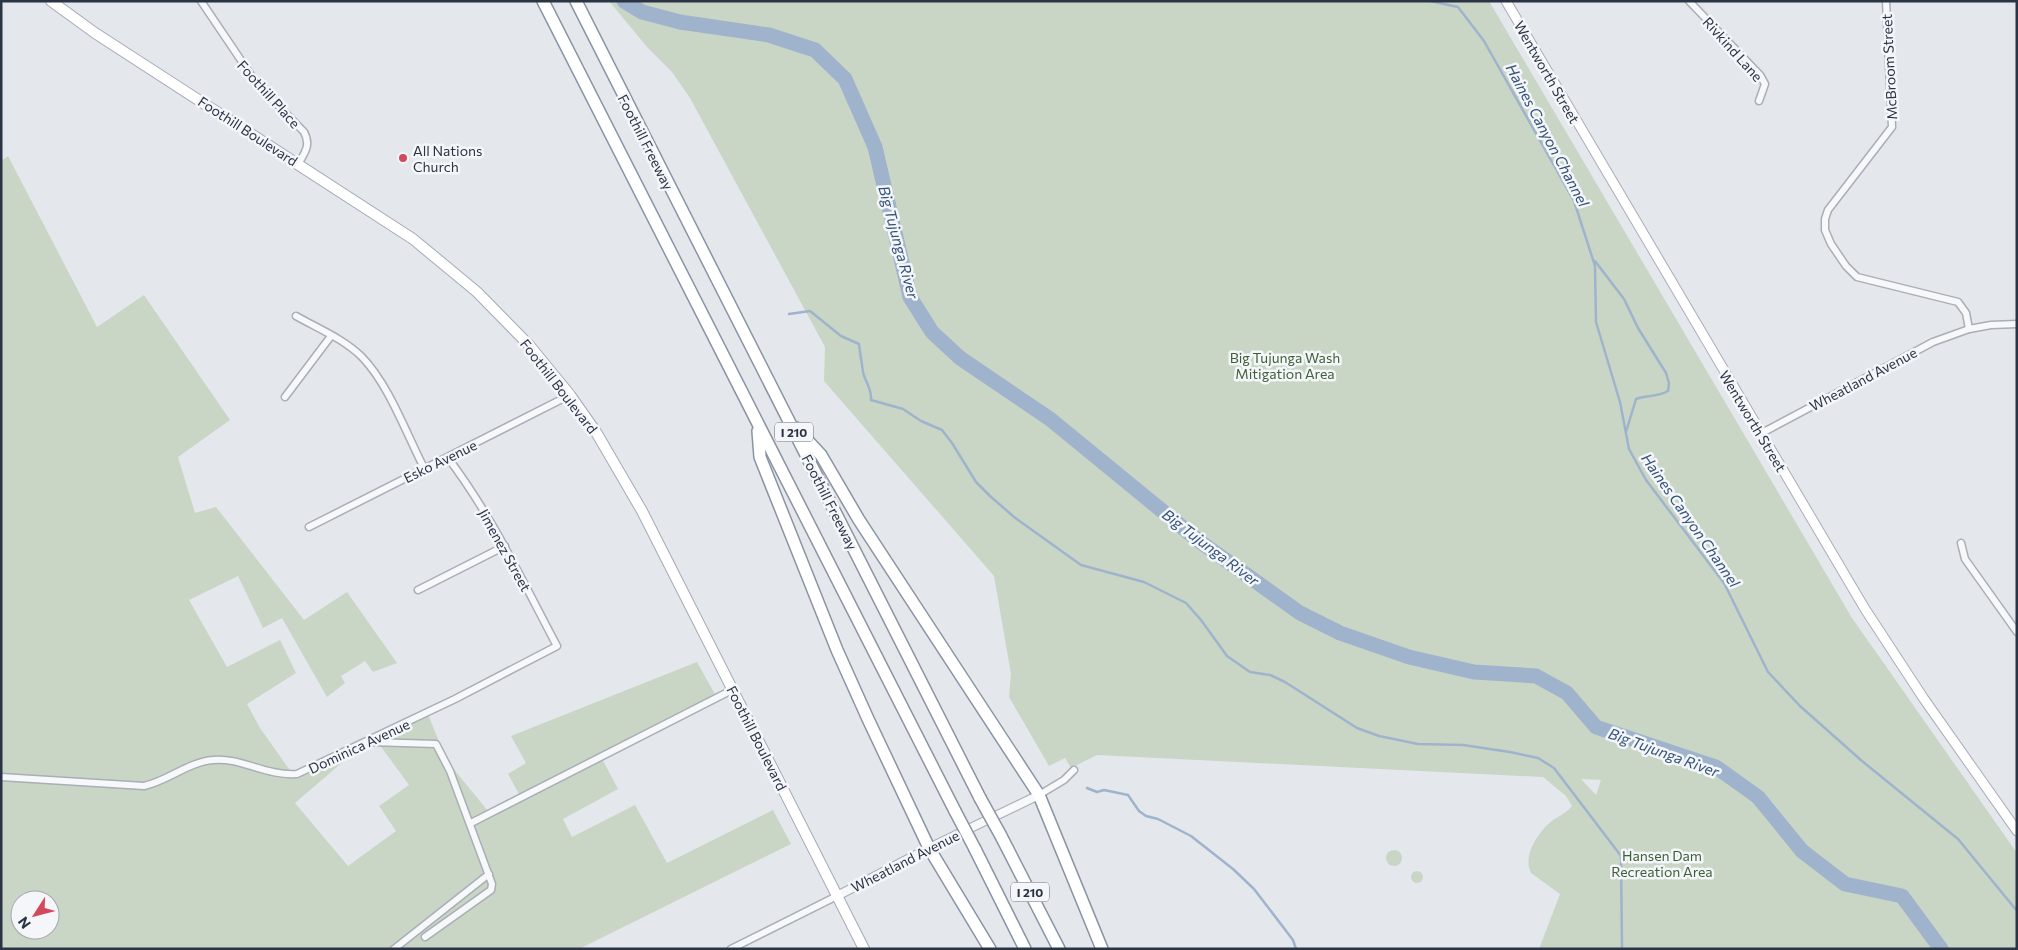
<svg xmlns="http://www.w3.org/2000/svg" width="2018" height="950" font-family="Commissioner,sans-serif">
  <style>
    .green { fill: #c9d6c5; fill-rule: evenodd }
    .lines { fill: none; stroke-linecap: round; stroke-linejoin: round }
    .stream { stroke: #9fb4cc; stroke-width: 2.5 }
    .river { stroke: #9fb4cc; stroke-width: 15 }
    .minor-casing { stroke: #a9aeb7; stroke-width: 9 }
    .tertiary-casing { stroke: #a9aeb7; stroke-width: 10 }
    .secondary-casing { stroke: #a9aeb7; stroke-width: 11 }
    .primary-casing { stroke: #a3abb8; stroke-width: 12 }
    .motorway-casing { stroke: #8b94a3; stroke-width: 14 }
    .minor { stroke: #f7f8fa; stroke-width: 6 }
    .tertiary { stroke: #f7f8fa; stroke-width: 8 }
    .secondary { stroke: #fff; stroke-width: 9 }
    .primary { stroke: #fff; stroke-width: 10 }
    .motorway { stroke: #fff; stroke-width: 11 }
    .motorway-bridge-casing { stroke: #8b94a3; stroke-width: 14; stroke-linecap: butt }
    .motorway-bridge { stroke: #fff; stroke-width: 11 }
    .poi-dot { fill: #d1495b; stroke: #f4f6f9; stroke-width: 2 }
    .labels { text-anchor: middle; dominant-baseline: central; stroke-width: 5; stroke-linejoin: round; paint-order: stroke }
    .shield { fill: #f4f6f9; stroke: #676e7b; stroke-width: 1 }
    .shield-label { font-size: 12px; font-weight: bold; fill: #2b3445 }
    .street-label { font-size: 14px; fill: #2b3445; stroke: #f4f6f9 }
    .poi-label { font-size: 14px; fill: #2b3445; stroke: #f4f6f9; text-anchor: start }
    .park-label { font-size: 14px; fill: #3f6138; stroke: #f4f6f9 }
    .water-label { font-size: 15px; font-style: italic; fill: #34527a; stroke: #f4f6f9 }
  </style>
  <rect width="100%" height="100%" fill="#e4e7ec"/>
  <g class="green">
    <path d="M609 1H1489L1852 618 2017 853V949H1539L1560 894 1531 873C1522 855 1539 831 1553 820 1561 815 1566 813 1572 806L1566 796 1543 777 1097 755 1071 768 1065 758 1049 766 1009 697 1011 674 994 576 824 381 825 347 690 98 672 72 647 47ZM1581 779 1601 780 1596 795Z"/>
    <path d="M8 156 97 327 144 295 230 420 178 457 195 513 216 507 304 620 347 592 397 663 373 672 365 661 341 676 345 683 327 697 282 618 263 628 238 576 189 600 227 667 280 640 296 673 247 704 260 728 294 776 312 773 351 755 295 803 348 866 396 831 379 806 409 785 376 740 427 712 447 761 493 817 520 796 508 774 526 763 511 736 697 662 717 698 601 757 618 789 563 819 572 837 635 805 667 863 773 810 791 844 579 949H1V161ZM20 900H50V930H20Z"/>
    <circle cx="1394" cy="858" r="8"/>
    <circle cx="1417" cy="877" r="6"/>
  </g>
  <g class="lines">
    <g class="stream">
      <path d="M1430 1 1458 7 1484 41 1574 201 1595 266 1596 322 1620 402 1629 449 1646 480 1724 583 1768 672 1800 706 1862 761 1958 839 2017 911"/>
      <path d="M1595 261 1624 299 1638 328 1666 373 1669 383 1668 391C1656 398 1649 394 1636 399L1626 432"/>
      <path d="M789 314 810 311 841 336 859 344C860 354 862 363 863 372 865 382 872 388 871 400L903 409 921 421 942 430 952 443 976 482 990 496 1014 517 1081 565 1144 582 1186 603 1201 620 1227 656 1250 672 1270 675 1285 682 1357 728 1379 736 1418 744 1463 745 1510 752 1538 758 1554 768 1621 856 1622 949"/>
      <path d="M1087 788 1097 792 1104 790 1128 795 1139 811 1146 816 1158 819 1191 836 1233 869 1254 889 1293 940 1296 949"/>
    </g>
    <path class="river" d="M624 1 642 12 680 22 769 35 815 50 845 79 875 147 910 297 932 332 960 358 1050 419 1199 541 1300 613 1340 633 1409 657 1474 672 1536 676 1567 693 1596 727 1716 767 1758 797 1802 851 1845 884 1902 896 1941 949"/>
    <g class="minor-casing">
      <g id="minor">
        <path d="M201 1 255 81 304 132C311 145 305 152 299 163"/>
        <path d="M1689 1 1760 75 1765 84 1759 101"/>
        <path d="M1886 1 1892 127 1828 210 1825 219V230L1831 244 1846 266 1857 277 1958 302 1966 313 1969 329 1991 325 2017 324"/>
        <path d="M296 316C317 328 344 339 362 357 389 385 406 433 424 468"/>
        <path d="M285 397 331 336"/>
        <path d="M1760 434 1933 342 1969 329"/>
        <path d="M309 527 570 395"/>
        <path d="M1961 543 1965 559 2017 632"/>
        <path d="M418 590 505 546"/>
        <path d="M371 742 436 744 450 771 492 884 491 890 425 937"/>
        <path d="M1 777 144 786C168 781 188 762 213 760 240 757 265 776 297 774L455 699 557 646C523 582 492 516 448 458"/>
        <path d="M1039 795 1064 780 1074 770"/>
        <path d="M471 823 732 690"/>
        <path d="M394 949 489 874"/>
        <path d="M731 949 837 896"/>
      </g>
    </g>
    <g class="tertiary-casing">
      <path id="tertiary" d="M837 896 929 848 1039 795"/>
    </g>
    <g class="secondary-casing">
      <path id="secondary" d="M1506 1 1865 609 1924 699 2017 831"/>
    </g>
    <g class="primary-casing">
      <path id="primary" d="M51 1 95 33 413 239 477 292 529 345 570 395 596 432 642 511 864 949"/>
    </g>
    <g class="motorway-casing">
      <g id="motorway">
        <path d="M543 1 955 811"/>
        <path d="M576 1 980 798"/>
        <path d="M796 428 821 455 859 520 1039 795 1102 949"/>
        <path d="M758 431 760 457 837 650 868 719 929 848 990 949"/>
        <path d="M1001 836 1059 949"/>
        <path d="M975 849 1025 949"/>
      </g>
    </g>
    <use href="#minor" class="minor"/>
    <use href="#tertiary" class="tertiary"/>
    <use href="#secondary" class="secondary"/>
    <use href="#primary" class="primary"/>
    <use href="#motorway" class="motorway"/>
    <g class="motorway-bridge-casing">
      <g id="motorway-bridge">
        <path d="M980 798 1001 836"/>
        <path d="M955 811 975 849"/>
      </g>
    </g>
    <use href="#motorway-bridge" class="motorway-bridge"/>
  </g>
  <circle class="poi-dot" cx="403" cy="158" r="5"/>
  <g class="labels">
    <g class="shield">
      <rect x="775" y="422.5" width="38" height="19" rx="4"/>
      <rect x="1011" y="882.5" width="38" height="19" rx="4"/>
    </g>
    <g class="shield-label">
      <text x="794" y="432">I 210</text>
      <text x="1030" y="892">I 210</text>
    </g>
    <g class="street-label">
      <text transform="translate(1733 49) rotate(48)">Rivkind Lane</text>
      <text transform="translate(1889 67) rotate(-93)">McBroom Street</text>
      <text transform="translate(1547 72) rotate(60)">Wentworth Street</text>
      <text transform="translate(269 94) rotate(48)">Foothill Place</text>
      <text transform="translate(248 131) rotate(33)">Foothill Boulevard</text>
      <text transform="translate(646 142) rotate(63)">Foothill Freeway</text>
      <text transform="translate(1863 379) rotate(-28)">Wheatland Avenue</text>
      <text transform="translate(559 386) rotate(52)">Foothill Boulevard</text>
      <text transform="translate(1753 421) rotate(59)">Wentworth Street</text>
      <text transform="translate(440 461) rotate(-26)">Esko Avenue</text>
      <text transform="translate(830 502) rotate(63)">Foothill Freeway</text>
      <text transform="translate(505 550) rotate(61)">Jimenez Street</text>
      <text transform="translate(757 738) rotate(63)">Foothill Boulevard</text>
      <text transform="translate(359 746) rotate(-25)">Dominica Avenue</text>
      <text transform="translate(905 861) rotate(-27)">Wheatland Avenue</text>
    </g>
    <g class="poi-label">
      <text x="413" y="150">All Nations<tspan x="413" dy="16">Church</tspan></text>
    </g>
    <g class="park-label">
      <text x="1285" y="357">Big Tujunga Wash<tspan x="1285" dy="16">Mitigation Area</tspan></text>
      <text x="1662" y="855">Hansen Dam<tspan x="1662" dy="16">Recreation Area</tspan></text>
    </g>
    <g class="water-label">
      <text transform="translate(1548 135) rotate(62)">Haines Canyon Channel</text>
      <text transform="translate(899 242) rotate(75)">Big Tujunga River</text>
      <text transform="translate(1691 520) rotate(55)">Haines Canyon Channel</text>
      <text transform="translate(1211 547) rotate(37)">Big Tujunga River</text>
      <text transform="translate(1664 752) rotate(20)">Big Tujunga River</text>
    </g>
  </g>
  <rect width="2018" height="950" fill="none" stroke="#2b3445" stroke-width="5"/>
  <g transform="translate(35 915) rotate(234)"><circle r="24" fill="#f4f6f9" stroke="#a4a8b1"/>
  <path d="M0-4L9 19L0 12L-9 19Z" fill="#d1495b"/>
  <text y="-8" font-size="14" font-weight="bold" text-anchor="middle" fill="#2b3445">N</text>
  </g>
</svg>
